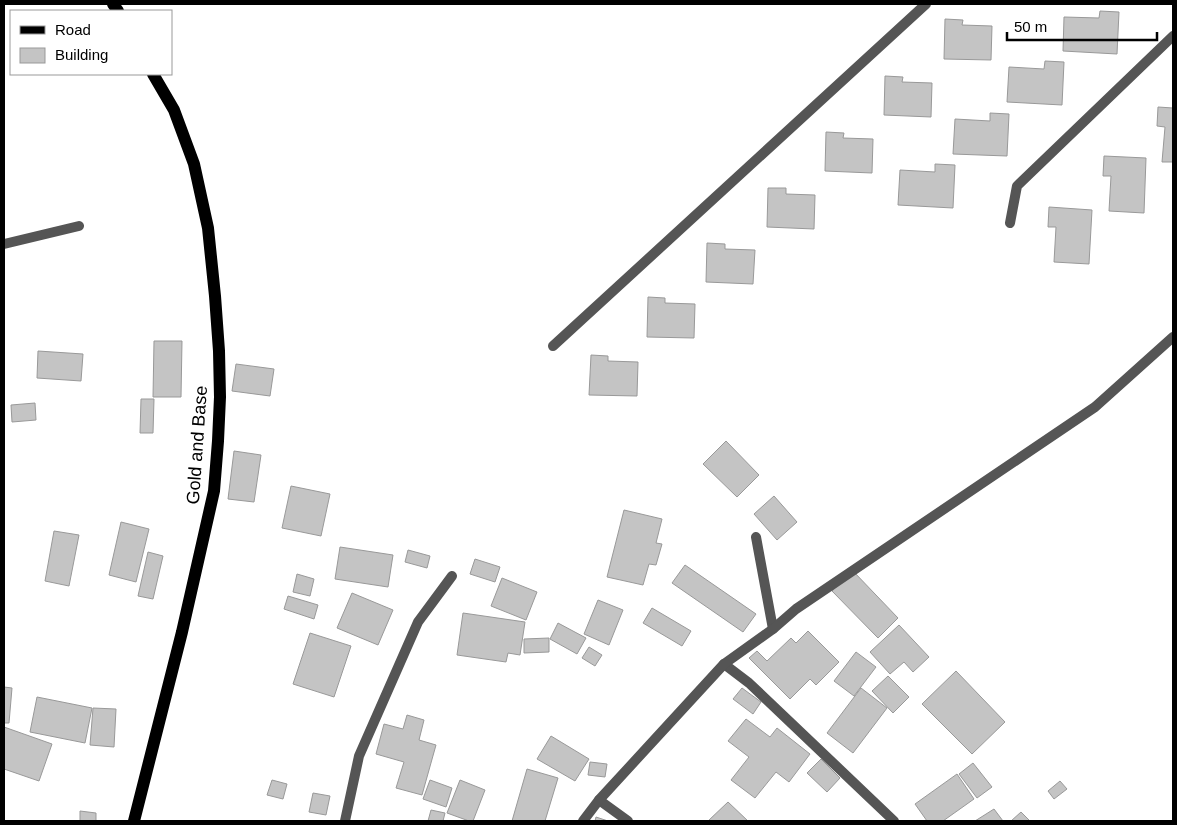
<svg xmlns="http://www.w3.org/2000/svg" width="1177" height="825" font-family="Helvetica,sans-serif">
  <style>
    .building { fill: #c4c4c4; stroke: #999 }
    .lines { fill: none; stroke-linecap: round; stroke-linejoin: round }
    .minor { stroke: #555; stroke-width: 10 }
    .primary { stroke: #000; stroke-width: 12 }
    .labels { text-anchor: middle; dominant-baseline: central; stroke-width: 5; stroke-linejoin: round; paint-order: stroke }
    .street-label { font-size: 18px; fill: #000; stroke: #fff }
  </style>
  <rect width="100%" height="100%" fill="#fff"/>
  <g class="building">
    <path d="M1100 11 1119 12 1117 54 1063 51 1064 17 1099 18Z"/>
    <path d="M945 19 963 20 962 25 992 26 991 60 944 59Z"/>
    <path d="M1045 61 1064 62 1062 105 1007 102 1009 67 1044 69Z"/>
    <path d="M885 76 903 77 902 82 932 83 931 117 884 115Z"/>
    <path d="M1158 107 1173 108V162H1162L1165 127 1157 126Z"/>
    <path d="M990 113 1009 114 1007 156 953 154 955 119 990 121Z"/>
    <path d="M826 132 844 133 843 138 873 139 872 173 825 171Z"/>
    <path d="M1104 156 1146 158 1144 213 1109 211 1111 176H1103Z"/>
    <path d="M935 164 955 165 953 208 898 205 900 170 935 172Z"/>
    <path d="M768 188H786V194L815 195 814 229 767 227Z"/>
    <path d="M1049 207 1092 210 1089 264 1054 262 1056 227H1048Z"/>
    <path d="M707 243 725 244V249L755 250 753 284 706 282Z"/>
    <path d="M648 297 665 298V303L695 304 694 338 647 337Z"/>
    <path d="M154 341H182L181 397H153Z"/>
    <path d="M38 351 83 354 81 381 37 378Z"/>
    <path d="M591 355 608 356V361L638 362 637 396 589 395Z"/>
    <path d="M236 364 274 369 270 396 232 391Z"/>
    <path d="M141 399H154L153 433H140Z"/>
    <path d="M35 403 36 420 12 422 11 405Z"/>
    <path d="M726 441 759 475 737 497 703 464Z"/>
    <path d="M234 451 261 455 254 502 228 499Z"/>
    <path d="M291 486 330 494 321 536 282 528Z"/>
    <path d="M774 496 797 522 777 540 754 514Z"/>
    <path d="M624 510 662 519 656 543 662 544 656 565 649 564 643 585 607 577Z"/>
    <path d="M121 522 149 529 136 582 109 575Z"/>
    <path d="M54 531 79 535 69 586 45 581Z"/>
    <path d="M340 547 393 555 388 587 335 579Z"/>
    <path d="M408 550 430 556 427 568 405 562Z"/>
    <path d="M148 552 163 556 153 599 138 596Z"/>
    <path d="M475 559 500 567 495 582 470 574Z"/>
    <path d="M685 565 756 614 743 632 672 583Z"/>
    <path d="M853 571 898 618 878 638 832 591Z"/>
    <path d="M297 574 314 579 310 596 293 592Z"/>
    <path d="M502 578 537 592 526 620 491 606Z"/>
    <path d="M352 593 393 610 378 645 337 628Z"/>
    <path d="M288 596 318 605 314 619 284 609Z"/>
    <path d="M598 600 623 610 609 645 584 634Z"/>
    <path d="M652 608 691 631 682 646 643 623Z"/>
    <path d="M463 613 525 622 520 655 508 653 506 662 457 655Z"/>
    <path d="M558 623 586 638 577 654 550 639Z"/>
    <path d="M899 625 929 657 913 672 904 662 890 674 870 652Z"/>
    <path d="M808 631 839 662 816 685 810 679 790 699 749 658 757 651 767 661 791 638 796 643Z"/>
    <path d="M310 633 351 646 334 697 293 684Z"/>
    <path d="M549 638V652L524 653V639Z"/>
    <path d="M589 647 602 655 595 666 582 658Z"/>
    <path d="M856 652 876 667 854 696 834 681Z"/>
    <path d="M956 671 1005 722 972 754 922 704Z"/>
    <path d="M888 676 909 697 893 713 872 691Z"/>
    <path d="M4 687 12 688 9 723H4Z"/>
    <path d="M742 688 761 702 753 714 733 699Z"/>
    <path d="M861 688 887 708 853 753 827 733Z"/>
    <path d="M37 697 92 708 85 743 30 732Z"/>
    <path d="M93 708 116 709 114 747 90 745Z"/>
    <path d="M407 715 424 720 419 740 436 745 422 795 396 788 404 762 376 754 384 724 403 729Z"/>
    <path d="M746 719 770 737 777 728 810 754 789 782 776 772 755 798 731 780 749 757 728 741Z"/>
    <path d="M4 727 52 744 39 781 4 769Z"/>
    <path d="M551 736 589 759 575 781 537 759Z"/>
    <path d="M821 759 840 778 827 792 807 773Z"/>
    <path d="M590 762 607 764 605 777 588 775Z"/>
    <path d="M973 763 992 787 977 798 959 774Z"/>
    <path d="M527 769 558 778 545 821H512Z"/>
    <path d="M957 774 974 799 943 821H927L915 804Z"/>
    <path d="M272 780 287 784 283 799 267 795Z"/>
    <path d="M430 780 452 788 446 807 423 799Z"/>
    <path d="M460 780 485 790 473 821H469L447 813Z"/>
    <path d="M1060 781 1067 789 1054 799 1048 791Z"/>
    <path d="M313 793 330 796 326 815 309 812Z"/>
    <path d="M728 802 748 821H708Z"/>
    <path d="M994 809 1003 821H975Z"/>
    <path d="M431 810 445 813 443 821H428Z"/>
    <path d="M80 811 96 813V821H80Z"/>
    <path d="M1021 812 1030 821H1011Z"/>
    <path d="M596 817 608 821H595Z"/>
  </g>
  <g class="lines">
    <g class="minor">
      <path d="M1010 223 1017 186 1173 36"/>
      <path d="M4 244 79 226"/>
      <path d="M553 346 926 4"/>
      <path d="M756 537 773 629"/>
      <path d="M724 664 749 683 894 821"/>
      <path d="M599 800 628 821"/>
      <path d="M345 821 359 756 418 622 452 576"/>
      <path d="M583 821 599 800 724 664 773 629 796 609 1095 407 1173 337"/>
    </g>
    <g class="primary">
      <path d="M113 4 118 11"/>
      <path d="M134 821 182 632 214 491 218 441 220 397 219 351 215 296 208 228 194 164 174 110 153 74"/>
    </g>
  </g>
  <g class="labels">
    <g class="street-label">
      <text transform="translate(197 445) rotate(-86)">Gold and Base</text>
    </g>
  </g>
  <rect width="1177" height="825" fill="none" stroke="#000000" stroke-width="10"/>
  <rect x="10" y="10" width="162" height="65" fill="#ffffff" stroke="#999999"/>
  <rect x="20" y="26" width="25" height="8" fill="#000000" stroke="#999999"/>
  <text x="55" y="35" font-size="15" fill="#000000">Road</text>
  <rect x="20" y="48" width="25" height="15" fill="#c4c4c4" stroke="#999999"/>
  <text x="55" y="60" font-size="15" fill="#000000">Building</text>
  <path d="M1007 32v8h150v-8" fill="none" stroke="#000000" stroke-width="2.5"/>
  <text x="1014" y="32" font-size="15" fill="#000000" stroke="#ffffff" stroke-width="4" paint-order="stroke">50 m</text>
</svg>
